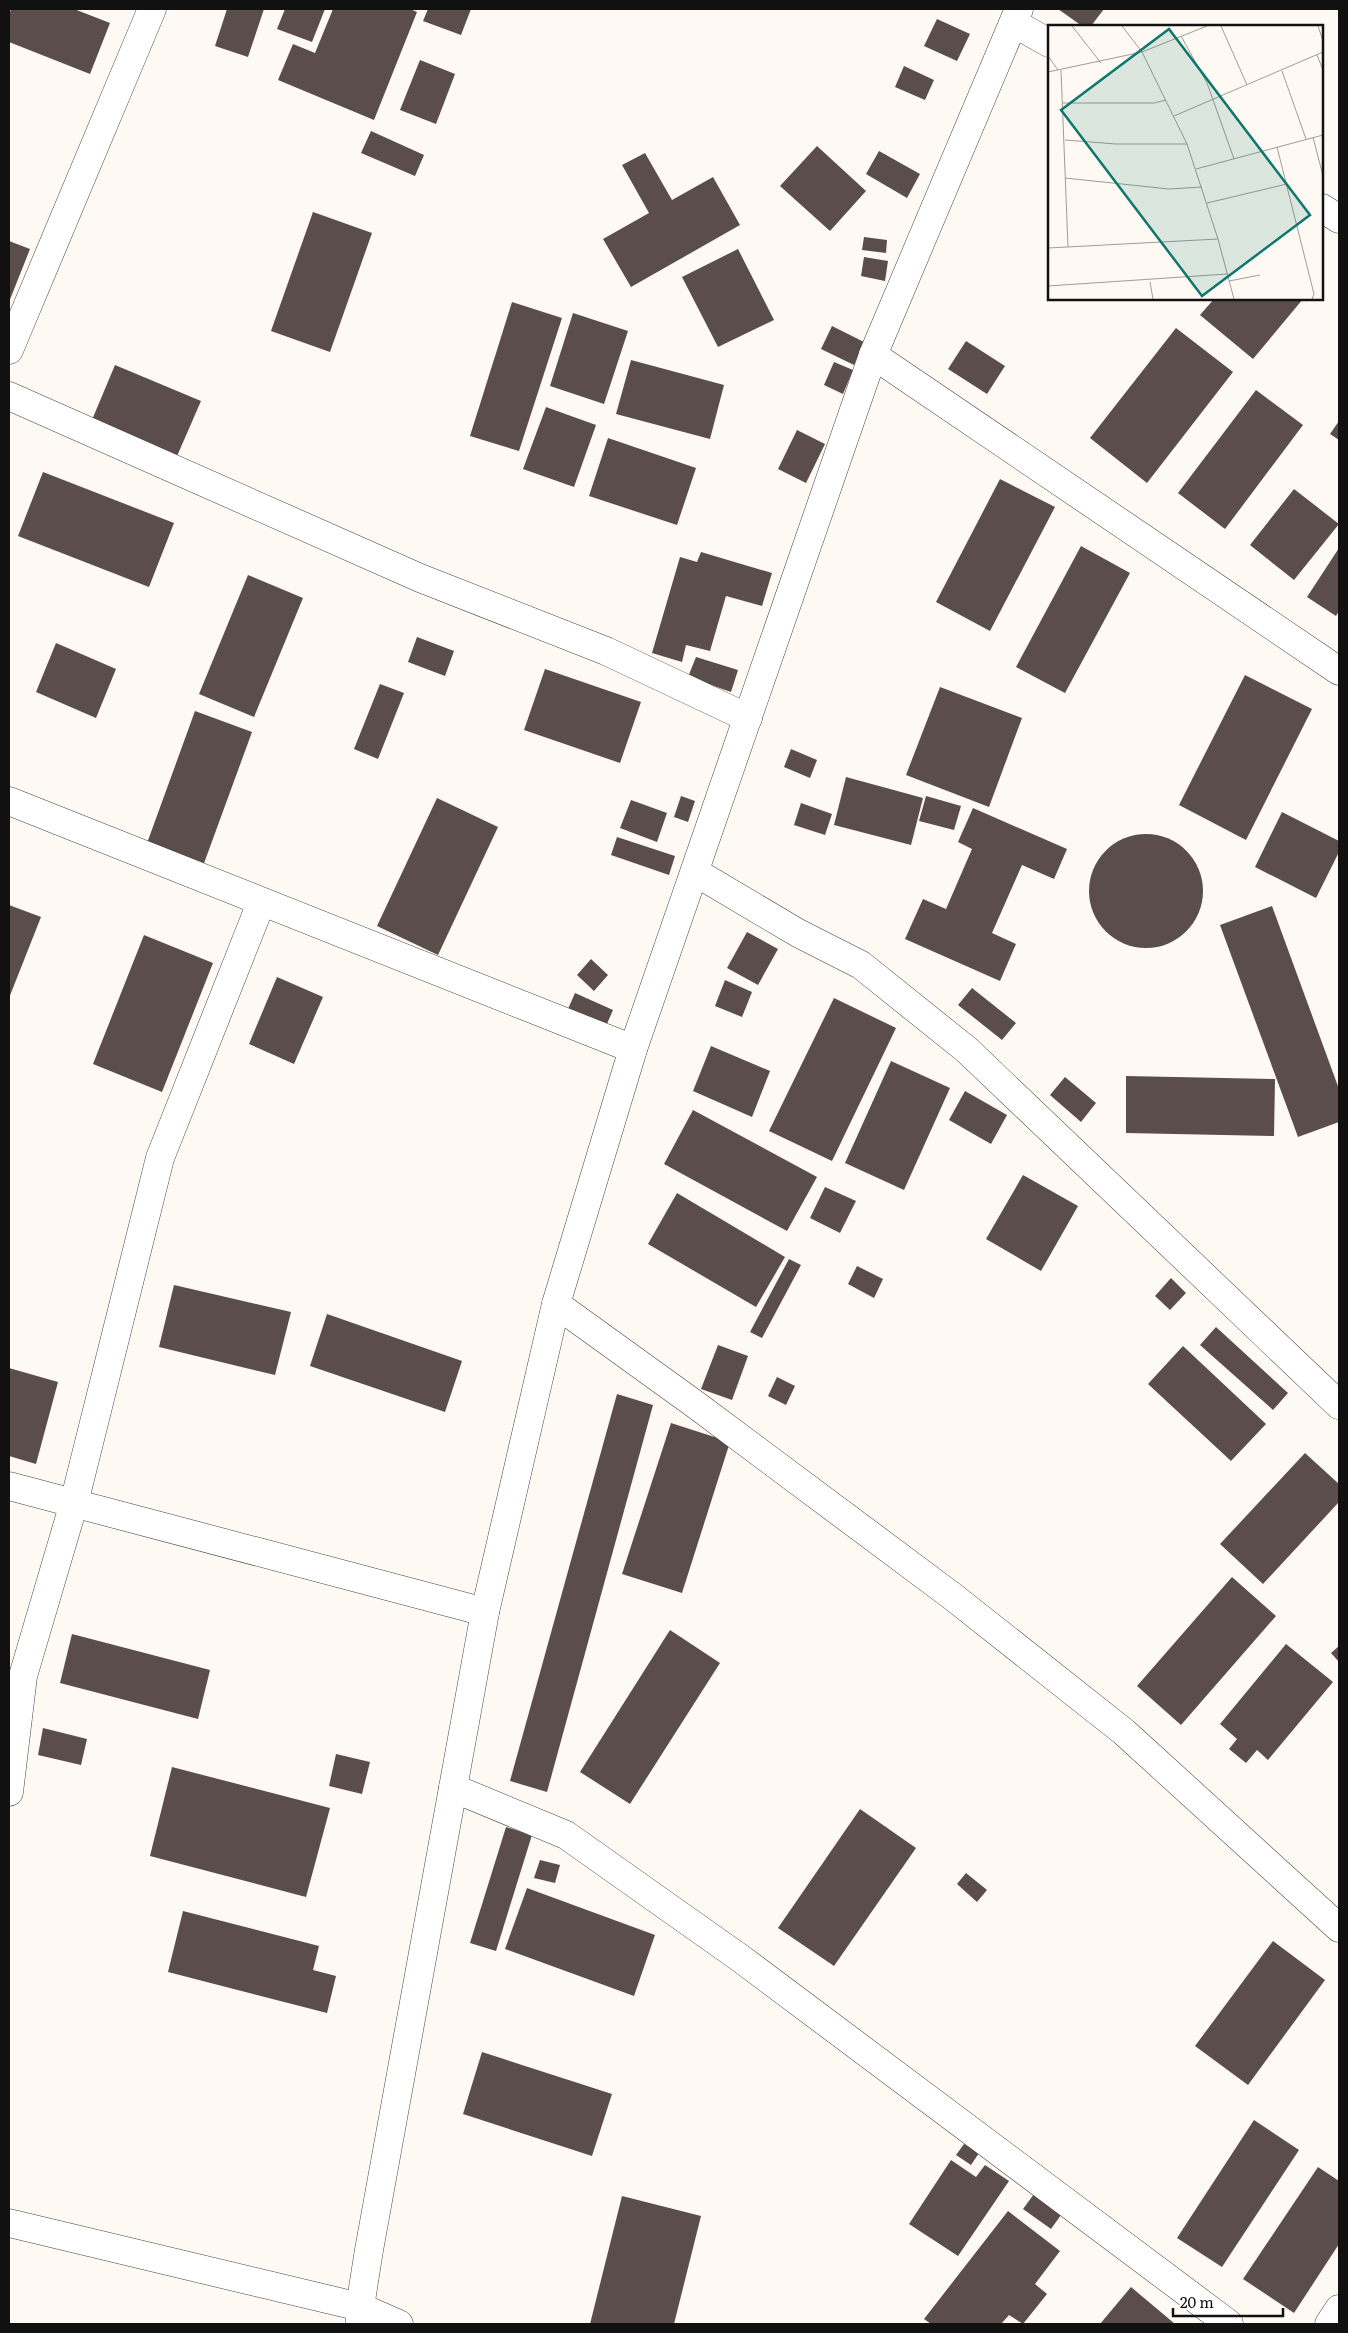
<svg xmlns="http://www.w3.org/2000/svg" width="1348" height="2333" font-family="Literata,serif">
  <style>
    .building { fill: #5a4d4c }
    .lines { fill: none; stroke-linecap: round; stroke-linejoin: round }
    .minor-casing { stroke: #444; stroke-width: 29 }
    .minor { stroke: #fff; stroke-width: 28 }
    .inset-road { fill: none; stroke: #a09c99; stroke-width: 1 }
    .view { fill: #0f766e; fill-opacity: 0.15; stroke: #0f766e; stroke-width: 2.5 }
    .inset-edge { fill: none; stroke: #111; stroke-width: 2.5 }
  </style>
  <rect width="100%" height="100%" fill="#fff9f4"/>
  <g class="building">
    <path d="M11 9H74L110 23 90 74 9 42V15Z"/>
    <path d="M227 9H264L248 57 215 46Z"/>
    <path d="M285 9H325L312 42 277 29Z"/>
    <path d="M333 9H410L417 12 374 120 278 80 293 44 315 53Z"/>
    <path d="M428 9H471L461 35 423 21Z"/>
    <path d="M1058 9H1104L1091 26H1082Z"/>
    <path d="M937 19 970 34 957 61 924 46Z"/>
    <path d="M420 60 455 74 436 124 400 110Z"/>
    <path d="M904 66 934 80 925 100 895 87Z"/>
    <path d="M371 131 424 155 415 176 361 153Z"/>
    <path d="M817 146 866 191 830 231 780 186Z"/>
    <path d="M879 151 920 174 907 198 866 174Z"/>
    <path d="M645 153 672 200 713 177 740 225 631 287 603 239 649 213 622 165Z"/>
    <path d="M313 212 372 233 330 352 271 331Z"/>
    <path d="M864 237 887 240 886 253 862 250Z"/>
    <path d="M9 241 30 249 9 302Z"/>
    <path d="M738 249 774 320 718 347 682 277Z"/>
    <path d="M864 257 888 261 885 281 861 276Z"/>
    <path d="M1214 299H1303L1253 359 1200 315Z"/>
    <path d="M512 302 562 318 519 451 470 436Z"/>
    <path d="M573 313 628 331 604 404 550 386Z"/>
    <path d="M832 326 864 342 854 365 821 349Z"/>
    <path d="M1176 328 1233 372 1147 483 1090 438Z"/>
    <path d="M966 341 1005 366 987 394 948 369Z"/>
    <path d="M631 360 724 385 710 439 616 414Z"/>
    <path d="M834 362 853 370 843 394 824 385Z"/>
    <path d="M115 365 201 401 174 463 89 427Z"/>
    <path d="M1256 390 1303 425 1225 529 1178 493Z"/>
    <path d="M546 407 596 425 574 487 523 469Z"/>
    <path d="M1339 421V440L1330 434Z"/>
    <path d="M797 430 825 444 806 483 778 469Z"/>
    <path d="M608 438 696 468 677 525 589 496Z"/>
    <path d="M43 472 174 523 149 587 18 536Z"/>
    <path d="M1000 479 1055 507 990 631 936 602Z"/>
    <path d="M1294 489 1339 524 1294 580 1250 545Z"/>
    <path d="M1081 546 1130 573 1065 693 1016 667Z"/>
    <path d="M1339 548V611L1336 616 1307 597Z"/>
    <path d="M701 552 772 573 762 606 726 596 710 651 686 645 682 662 652 653 680 557 697 562Z"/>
    <path d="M248 575 303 598 254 717 199 694Z"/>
    <path d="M417 637 454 651 445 676 408 662Z"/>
    <path d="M56 643 116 669 96 718 36 692Z"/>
    <path d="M696 657 738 670 731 692 688 677Z"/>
    <path d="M545 669 641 702 620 763 524 730Z"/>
    <path d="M1245 675 1312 709 1246 840 1179 805Z"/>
    <path d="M380 684 404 693 378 759 354 749Z"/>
    <path d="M940 687 1022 718 989 807 906 775Z"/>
    <path d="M195 711 252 732 203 866 146 846Z"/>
    <path d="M791 749 817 760 810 778 784 767Z"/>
    <path d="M846 777 923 798 911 845 834 825Z"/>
    <path d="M681 796 695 801 688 822 674 817Z"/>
    <path d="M926 796 961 806 954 830 919 821Z"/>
    <path d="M437 798 498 827 438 955 377 926Z"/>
    <path d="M631 800 667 813 657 842 620 828Z"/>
    <path d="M801 803 832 814 825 835 794 825Z"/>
    <path d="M973 808 1067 849 1054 879 1022 865 992 933 1016 944 1000 981 905 939 923 899 946 909 972 849 958 842Z"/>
    <path d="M1282 812 1339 841V852L1316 898 1255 867Z"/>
    <circle cx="1146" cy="891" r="57"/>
    <path d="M617 837 675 856 669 875 611 855Z"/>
    <path d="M9 905 41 917 9 998Z"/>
    <path d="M1272 906 1339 1089V1122L1298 1137 1220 925Z"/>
    <path d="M747 932 778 949 758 985 727 968Z"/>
    <path d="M144 935 213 963 162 1092 93 1064Z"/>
    <path d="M591 959 608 975 594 991 577 975Z"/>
    <path d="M277 977 323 997 294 1064 249 1044Z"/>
    <path d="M725 980 752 992 742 1017 715 1006Z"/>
    <path d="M972 988 1016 1023 1002 1040 958 1005Z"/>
    <path d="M575 993 613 1010 606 1026 568 1009Z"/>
    <path d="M834 998 896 1028 832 1161 769 1131Z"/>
    <path d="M711 1046 770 1071 752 1117 693 1091Z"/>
    <path d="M891 1061 950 1088 904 1190 845 1163Z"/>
    <path d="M1126 1076 1275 1079 1274 1136 1126 1133Z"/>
    <path d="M1065 1077 1096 1103 1081 1122 1050 1095Z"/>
    <path d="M965 1091 1007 1115 991 1144 949 1120Z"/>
    <path d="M693 1110 817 1177 787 1231 664 1164Z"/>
    <path d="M1023 1175 1078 1206 1041 1271 986 1239Z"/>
    <path d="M825 1187 856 1201 840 1233 810 1218Z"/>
    <path d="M677 1193 785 1257 756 1307 648 1244Z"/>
    <path d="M789 1259 801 1265 762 1338 750 1332Z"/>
    <path d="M857 1266 883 1279 874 1298 848 1284Z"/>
    <path d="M1171 1278 1186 1293 1170 1310 1155 1296Z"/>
    <path d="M174 1285 291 1312 275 1375 159 1347Z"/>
    <path d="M327 1314 462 1361 445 1412 310 1366Z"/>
    <path d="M1216 1327 1288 1393 1273 1410 1200 1345Z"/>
    <path d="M718 1345 748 1356 732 1400 701 1389Z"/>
    <path d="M1183 1346 1266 1424 1231 1461 1148 1384Z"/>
    <path d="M9 1368 58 1382 36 1464 9 1456Z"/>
    <path d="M777 1377 795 1386 786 1405 768 1396Z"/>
    <path d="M617 1394 653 1405 547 1792 510 1781Z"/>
    <path d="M671 1423 730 1442 682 1593 622 1574Z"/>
    <path d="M1305 1453 1339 1484V1502L1263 1584 1220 1544Z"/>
    <path d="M1232 1577 1276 1616 1181 1725 1137 1686Z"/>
    <path d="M670 1630 720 1663 630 1804 580 1772Z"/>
    <path d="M72 1634 210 1670 198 1719 60 1683Z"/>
    <path d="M1286 1644 1333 1682 1268 1760 1257 1750 1246 1763 1229 1749 1237 1739 1220 1724Z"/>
    <path d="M1339 1646V1662L1331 1653Z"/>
    <path d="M43 1728 87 1739 81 1765 38 1755Z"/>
    <path d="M336 1754 370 1762 362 1794 329 1786Z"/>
    <path d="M172 1767 330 1808 306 1897 150 1856Z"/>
    <path d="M860 1809 916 1848 834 1966 778 1928Z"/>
    <path d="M506 1827 532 1835 496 1951 470 1943Z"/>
    <path d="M540 1860 560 1865 555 1883 534 1878Z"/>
    <path d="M966 1873 987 1890 977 1902 957 1884Z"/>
    <path d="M527 1888 655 1935 634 1996 505 1949Z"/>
    <path d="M183 1911 319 1946 313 1970 336 1976 327 2013 168 1972Z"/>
    <path d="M1273 1941 1325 1980 1248 2085 1195 2046Z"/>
    <path d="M482 2052 612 2094 592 2156 463 2114Z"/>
    <path d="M1254 2120 1299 2150 1222 2267 1177 2238Z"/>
    <path d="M964 2144 979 2153 971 2165 956 2155Z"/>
    <path d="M951 2160 976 2177 985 2165 1009 2181 958 2256 909 2224Z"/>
    <path d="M1318 2167 1339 2181V2244L1294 2313 1243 2279Z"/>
    <path d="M1034 2194 1061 2215 1051 2229 1023 2209Z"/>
    <path d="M622 2196 701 2216 674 2324H590Z"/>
    <path d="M1008 2211 1060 2251 1035 2284 1047 2294 1023 2324 1009 2315 1001 2324H931L924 2319Z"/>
    <path d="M1131 2287 1175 2324H1100Z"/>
  </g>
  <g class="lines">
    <g class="minor-casing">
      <g id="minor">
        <path d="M1014 23 1049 43"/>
        <path d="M1322 208 1339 219"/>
        <path d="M9 350 152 9"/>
        <path d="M873 355 1339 671"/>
        <path d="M9 396 420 578 606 651 748 718"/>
        <path d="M9 801 633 1049"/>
        <path d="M695 872 798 933 861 965 967 1050 1339 1405"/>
        <path d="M556 1304 696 1405 952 1596 1124 1732 1339 1928"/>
        <path d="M9 1486 485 1612"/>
        <path d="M453 1788 566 1835 740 1958 1229 2324"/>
        <path d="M9 1792 23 1676 74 1503 160 1158 261 903"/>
        <path d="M9 2223 360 2307 399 2324"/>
        <path d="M360 2324V2307L369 2250 485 1612 556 1304 633 1049 873 355 1019 9"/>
        <path d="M1329 2324 1339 2309"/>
      </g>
    </g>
    <use href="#minor" class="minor"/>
  </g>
  <g transform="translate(1048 25)">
    <rect width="275" height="275" fill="#fff9f4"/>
    <path class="inset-road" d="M24 1 53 38M74 1 94 27 139 119 170 214 186 274M173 1 199 60M270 1 275 16M133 11 159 58 186 134M269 30 275 45M0 31 10 45M13 45 20 222M234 46 258 114M0 47 94 27 159 1M15 78H106L118 75M126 91 275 27M265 112 275 151M17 115 68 119H139M229 122 266 269 264 274M148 144 275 110M17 153 121 164 154 162M159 178 239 159M0 223 170 214M181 256 212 250M102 257 105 274M0 261 179 249"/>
    <path class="view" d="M121 4 262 190 154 271 13 85Z"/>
    <rect width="275" height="275" class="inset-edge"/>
  </g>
  <rect width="1348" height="2333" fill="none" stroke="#111111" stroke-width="20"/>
  <path d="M1173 2308v8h110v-8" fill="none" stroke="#111111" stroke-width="2.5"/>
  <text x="1180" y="2308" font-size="15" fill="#111111" stroke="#ffffff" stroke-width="4" paint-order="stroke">20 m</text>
</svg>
